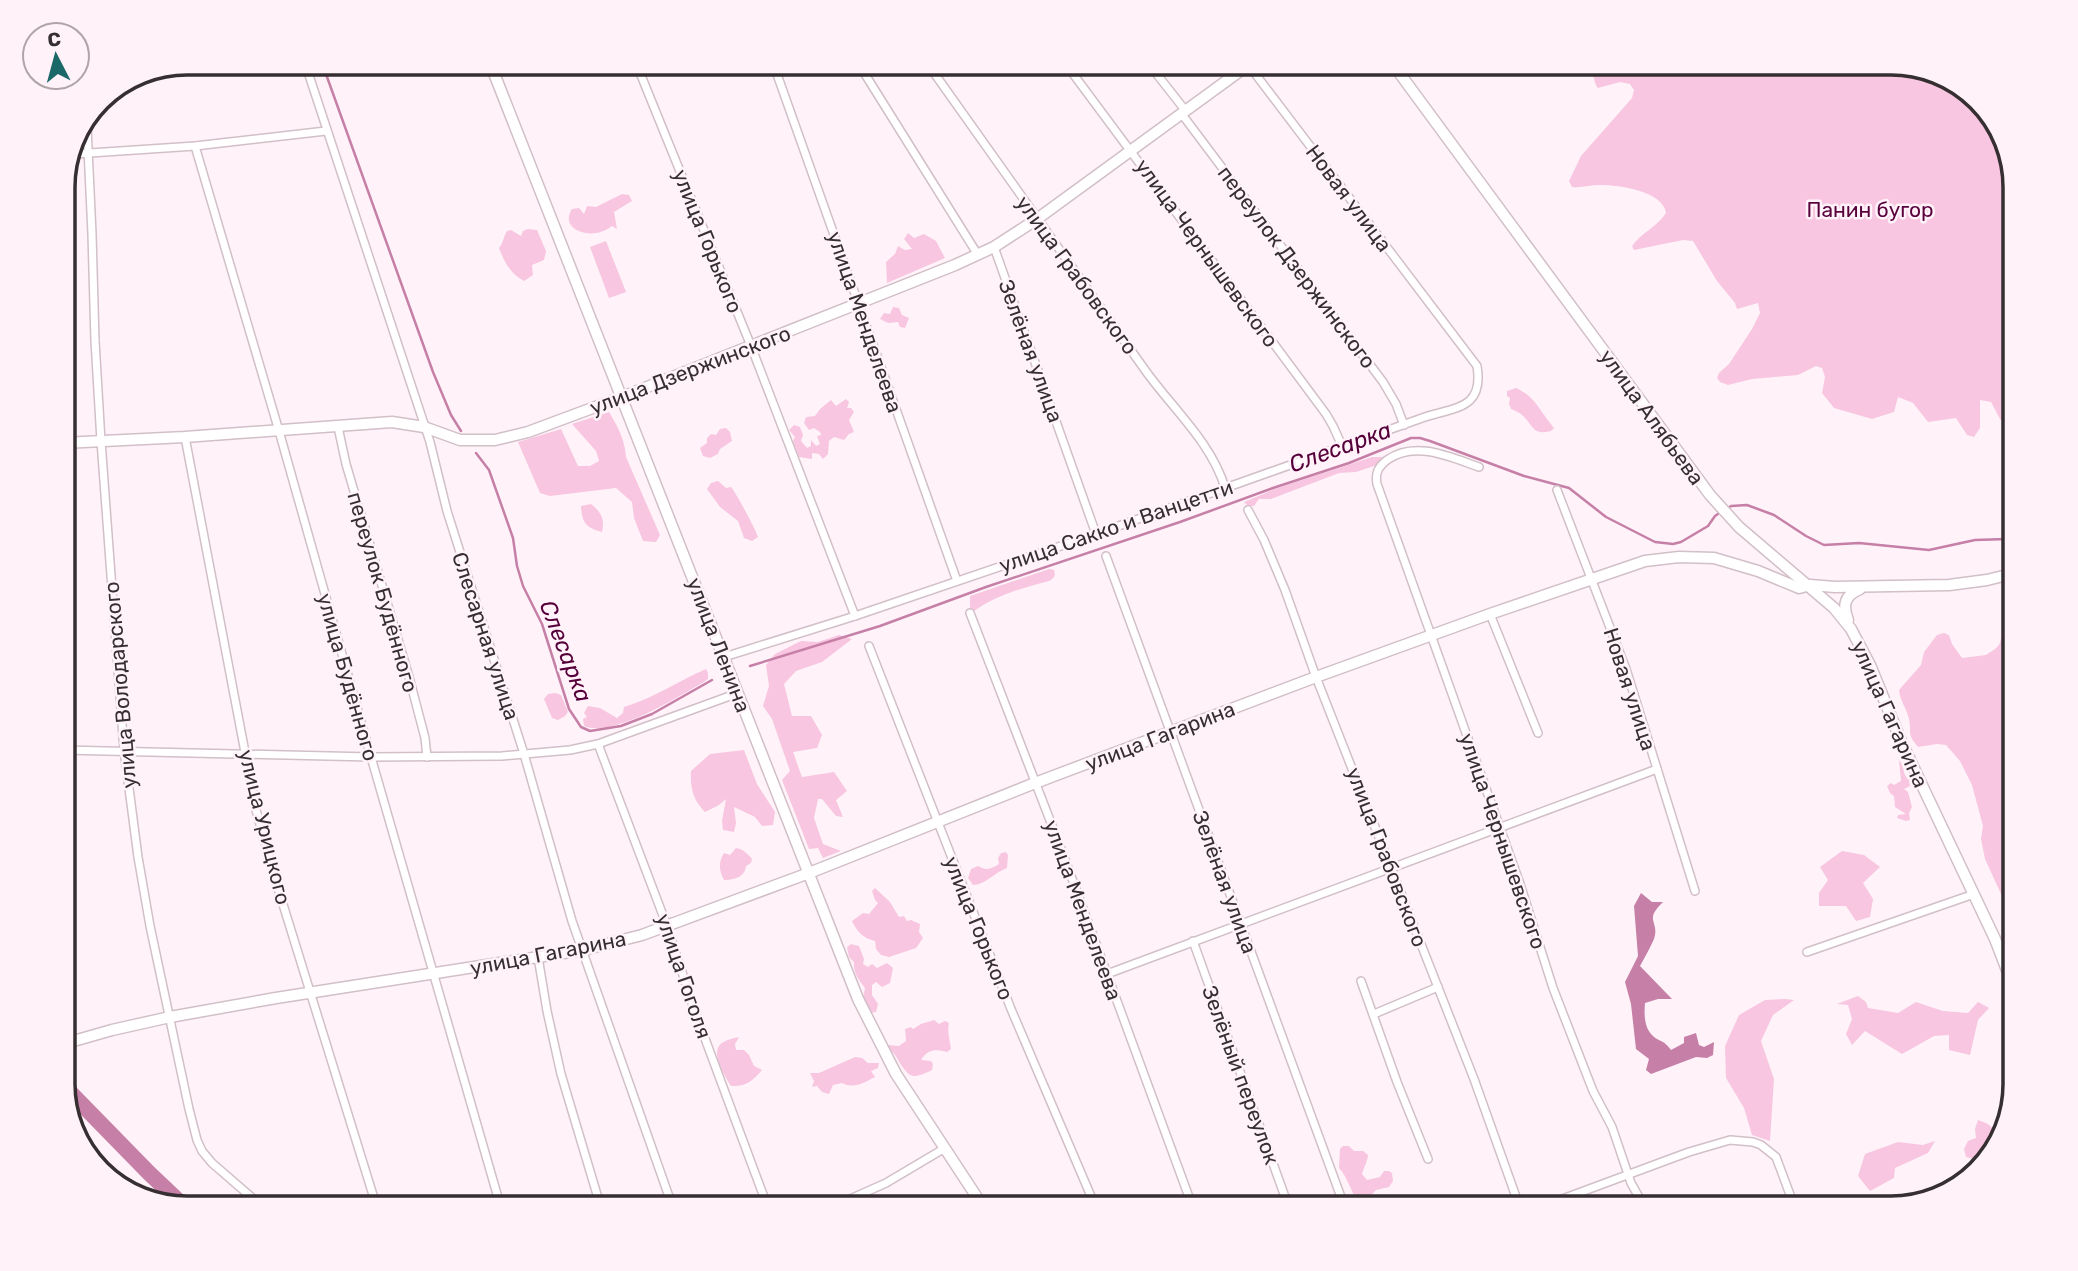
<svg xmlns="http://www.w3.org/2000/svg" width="2078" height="1271" font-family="Rubik,sans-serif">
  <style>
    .green { fill: #f8c6e0 }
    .water { fill: #c67fa6 }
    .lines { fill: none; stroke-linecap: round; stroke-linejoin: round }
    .stream { stroke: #c67fa6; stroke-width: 2.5 }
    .river { stroke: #c67fa6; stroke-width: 16 }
    .street-casing { stroke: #d2bfc8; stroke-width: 10 }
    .secondary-casing { stroke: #d2bfc8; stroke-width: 13 }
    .street { stroke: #fff; stroke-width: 7 }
    .secondary { stroke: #fff; stroke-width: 10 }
    .labels { text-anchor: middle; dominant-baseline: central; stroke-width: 5; stroke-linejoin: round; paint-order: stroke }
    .street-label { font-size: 21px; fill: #362f32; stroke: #fff3f9 }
    .park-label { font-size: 21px; fill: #59013d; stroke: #fff3f9 }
    .water-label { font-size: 23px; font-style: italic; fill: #56003b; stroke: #fff3f9 }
    .rim { fill: none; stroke: #362f32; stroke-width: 3.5 }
  </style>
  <rect width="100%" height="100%" fill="#fff3f9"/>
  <g class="green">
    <path d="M1574 63H1628L1639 70 1644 71 1653 63H1891L1953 80 1998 125 2015 180V432L2000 419 1991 402 1980 400V428L1974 437 1967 435 1956 418 1928 422 1913 403 1898 397 1894 412 1872 419 1834 408 1822 393 1825 377 1822 368 1816 366 1798 375 1752 379 1728 385 1720 382 1717 378 1719 373 1729 364 1752 329 1760 313 1758 303 1737 309 1735 303 1717 281 1693 241 1683 240 1634 250 1632 246C1641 233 1657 227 1666 213 1663 191 1619 185 1600 185 1590 185 1582 188 1572 187L1569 181 1581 156 1632 98 1634 90 1630 84 1620 82 1598 88C1594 83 1595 79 1592 74 1588 68 1579 66 1574 63Z"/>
    <path d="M622 194 629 195 632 201 614 212 617 229 612 226C593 242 558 230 572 209L579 208 584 214 587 206 596 207Z"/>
    <path d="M528 229 537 230 546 251 544 260 532 265 533 275 524 281C511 274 504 262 499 248 504 242 503 237 507 231L511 230 521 236 523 231Z"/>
    <path d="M908 233 914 238 924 234 936 241 945 258 887 283 886 262 895 254 898 246 905 250 912 249 904 239Z"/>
    <path d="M606 241 626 292 609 298 590 247Z"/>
    <path d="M893 307 899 308 902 315 909 318 905 328 900 327 898 322 888 323 880 319 884 313 890 314Z"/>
    <path d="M1516 388C1535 396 1541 413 1554 428L1551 431C1531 436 1534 425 1522 415 1519 412 1515 411 1511 409L1509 404 1510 398 1507 396V391Z"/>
    <path d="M846 399 849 402 847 408H851L854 412 849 420 854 432 849 434 844 440 834 437 829 441 828 454 823 459 819 454 812 453V459L799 457 793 441 795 437 789 430 794 425 800 427 803 435 801 441 807 448 811 446V440L816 446 820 444 817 436 821 435 820 432 814 428 809 430 804 423 806 417 815 416 820 409 831 400 836 406Z"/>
    <path d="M609 412C618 427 625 440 626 457L660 535 656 542 643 541 634 518 632 502 616 488 550 496 540 493 518 442 561 429 578 466H590L599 461 596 451 572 424Z"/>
    <path d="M726 428 730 432 732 441 720 449 718 454 710 458 703 456 700 448 707 443V438L711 434 716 435 720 429Z"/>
    <path d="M1372 457H1384L1377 465 1356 472 1339 473 1271 499H1259L1254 506H1248L1244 502 1275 489Z"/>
    <path d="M718 481 726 488 731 487C735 491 756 530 758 537L752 541 744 538 738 521 720 507 707 489 711 483Z"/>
    <path d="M591 504C601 512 605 519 602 532 586 528 582 523 581 506Z"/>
    <path d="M1049 569 1054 570C1056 576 1054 578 1049 581 1022 588 997 595 974 611L970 607V596Z"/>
    <path d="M2015 616V921L2011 916 1985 859 1981 839 1983 826 1972 785 1960 761 1946 745 1937 744 1918 747C1906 733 1912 734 1909 719 1907 709 1900 701 1899 690L1921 665 1924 652 1937 635 1944 633 1949 635 1952 644 1962 658 1986 655 1995 649 1999 645 2005 627Z"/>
    <path d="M839 635 852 639 822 662 796 671 784 684 792 716H811L822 735 817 748 793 752 802 777 834 772 847 791 836 800 843 817 836 816 822 799H818L814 818 823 844 841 851 823 858 818 848 809 849 782 780 790 771 772 719 763 706 769 686 766 665 775 654 801 641 818 642Z"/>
    <path d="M706 669 708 673V679L704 682C677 697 614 738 584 726L583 719 587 717 584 713 588 706 600 708 617 718 623 713 624 707C654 698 678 681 706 669Z"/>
    <path d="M555 693 561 695 568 712 565 716 558 720 552 718 544 699 548 694Z"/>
    <path d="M744 750 757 784 775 812 773 825 762 826 755 817 734 807 736 823 734 832 723 830 722 821 726 799 719 805 705 812C693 800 690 788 691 771L710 754Z"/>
    <path d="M1899 760C1905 766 1902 775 1909 780L1910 786 1904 789 1908 792 1912 807 1909 813 1910 820 1906 821 1897 818 1898 815 1906 814 1895 807 1894 796 1890 793 1887 786 1891 783 1894 785 1901 781Z"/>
    <path d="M736 848C743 849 747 853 752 859L751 863 746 866C745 877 734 880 724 880 719 870 718 863 724 853L730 855Z"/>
    <path d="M1842 851 1864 855 1880 867 1863 883 1873 899 1870 917 1856 921 1846 906H1819V893L1828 880 1820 867Z"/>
    <path d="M1006 852 1008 855 1007 868C995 872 985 885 973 885L968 878 971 869 978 866C987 871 991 869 999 864L998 858 1001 853Z"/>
    <path d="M875 888 890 902 899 917 904 916 907 921 911 920 920 924 919 932 923 938 916 948 889 957 881 955 876 949 875 941C863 938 857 932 852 921L863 913 869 914 878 903 875 900 872 891Z"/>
    <path d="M851 944 859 946 864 959 863 964 868 967 872 964 877 968 887 963 893 968 890 983 882 987 876 982 872 985V995L878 1004 876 1012 871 1013 863 998 865 988C859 980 853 973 854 962L849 957 847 947Z"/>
    <path d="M1858 996 1866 1002 1868 1008 1898 1013 1916 1002 1943 1011 1968 1013 1978 1002 1989 1008 1978 1020 1970 1055 1949 1050V1035L1934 1036 1902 1054 1865 1031 1852 1045 1846 1034 1852 1019 1848 1005 1837 1004Z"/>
    <path d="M1785 999 1794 1000 1773 1015 1761 1041 1774 1079 1770 1141 1752 1135 1744 1108 1726 1078 1725 1046 1739 1015 1765 1000Z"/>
    <path d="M934 1020 939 1024 945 1021 949 1023C947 1032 950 1040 951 1049L947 1052C935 1049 928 1049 921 1060L931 1061 933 1064 932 1070C912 1080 909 1078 898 1060 895 1053 891 1052 888 1045L899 1046 906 1041 905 1029 911 1027 913 1029 921 1024Z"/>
    <path d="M739 1037 735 1044 736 1050H744L749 1055 754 1066 762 1070C753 1081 745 1087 731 1086 725 1076 709 1052 722 1043 726 1040 734 1038 739 1037Z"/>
    <path d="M855 1057 862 1058 868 1063H879L878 1068 871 1071 875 1077C864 1083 854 1089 842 1083L833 1085 829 1094 822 1092 817 1086 812 1087 814 1081 810 1073H819Z"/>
    <path d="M1978 1120C1994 1125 1996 1131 1998 1147L1978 1166 1974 1159 1966 1157 1964 1149 1968 1141 1976 1138 1975 1129Z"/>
    <path d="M1935 1141 1928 1153 1895 1168 1894 1178 1870 1191 1858 1176 1865 1154 1898 1142 1923 1145Z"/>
    <path d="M1343 1146H1349L1354 1151H1363L1368 1155C1367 1163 1364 1167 1362 1174L1367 1180 1380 1177 1384 1171H1389L1392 1173 1393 1181 1389 1187 1376 1190 1366 1201 1357 1200C1350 1190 1348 1178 1339 1168L1340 1149Z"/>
  </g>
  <path class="water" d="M1641 893 1652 902H1663C1643 921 1660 921 1654 939 1650 948 1645 957 1640 966L1672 999H1658L1645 1003C1644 1014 1644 1028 1653 1036 1661 1043 1663 1039 1671 1050L1684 1043V1037L1696 1033 1699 1045 1704 1047 1714 1042 1713 1055 1707 1058 1696 1057 1651 1074 1646 1070 1649 1059 1636 1049 1631 1004 1625 982 1638 956 1634 906Z"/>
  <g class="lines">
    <g class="stream">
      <path d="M322 63 433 372 451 415 461 431"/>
      <path d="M476 453 489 470 513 538 517 566 523 586 542 624 569 709 581 727 590 731 621 726 652 714 712 680"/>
      <path d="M1728 508 1731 506 1747 505 1774 515 1806 536 1824 545 1859 543 1929 550 1975 540 2007 539"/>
      <path d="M750 666 880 626 986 587 1180 522 1273 488 1349 463 1411 438H1420L1430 441 1524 476 1569 488 1606 517 1655 542 1673 544 1681 542 1708 526 1715 516 1722 511"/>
    </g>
    <path class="river" d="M63 1085 149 1173 186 1208"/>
    <g class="street-casing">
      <g id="street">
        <path d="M305 63 430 442 447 511 524 754 572 921 673 1208"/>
        <path d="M636 63 751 346 855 616"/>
        <path d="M773 63 957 581"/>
        <path d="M858 63 978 255"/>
        <path d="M927 63C999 166 1072 268 1145 370 1172 408 1212 443 1225 488"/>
        <path d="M1065 63 1326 414 1333 426 1342 446"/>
        <path d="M1148 63 1185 110"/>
        <path d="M1181 113 1383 382 1396 404 1404 425"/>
        <path d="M87 127 92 234 95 341 101 441 124 750 138 857 150 926 189 1109 197 1140 202 1151 212 1163 264 1208"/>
        <path d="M195 146 279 431 371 757 501 1208"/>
        <path d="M75 154 195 146 326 131"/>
        <path d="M994 247 1096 534"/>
        <path d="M338 427 346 464 409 677 425 738 427 757"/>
        <path d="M185 437 256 810 277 885 377 1208"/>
        <path d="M1479 467C1450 457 1415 440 1387 460 1378 467 1375 473 1377 484L1520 884 1553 988 1593 1091 1612 1127 1631 1183 1645 1208"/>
        <path d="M1557 490 1626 669 1695 891"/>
        <path d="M1248 510 1264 540 1285 590 1316 677 1474 1079 1520 1208"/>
        <path d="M1106 556 1345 1208"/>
        <path d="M970 613 1063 854 1193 1208"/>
        <path d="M1490 614 1538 733"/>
        <path d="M869 646 1011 1009 1096 1208"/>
        <path d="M724 657 855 616 1096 534 1425 417C1457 407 1484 408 1477 366L1247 63"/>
        <path d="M598 744 667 926 694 1009 768 1208"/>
        <path d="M63 750 371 757 502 756 570 750 598 744 738 693"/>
        <path d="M1193 941 1289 1208"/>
        <path d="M1807 952 1974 894"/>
        <path d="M538 957 547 1011 561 1074 601 1208"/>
        <path d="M1107 974 1657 769"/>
        <path d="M1361 981 1397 1082 1428 1159"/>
        <path d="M1374 1014 1438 987"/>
        <path d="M863 1194 868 1208"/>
        <path d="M830 1208 886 1183 945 1148"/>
        <path d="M1538 1208 1689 1152 1730 1140 1753 1142 1761 1145 1776 1157 1795 1208"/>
      </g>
    </g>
    <g class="secondary-casing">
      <g id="secondary">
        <path d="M490 63 858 999 896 1074 984 1208"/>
        <path d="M1392 63 1710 495 1739 527 1834 608 1851 629 1870 665 1901 741 1995 939 2015 991"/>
        <path d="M63 443 185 437 392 422 424 427 460 440H495L528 432 622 397 955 265 994 247 1037 219 1251 63"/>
        <path d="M1848 620C1842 605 1845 595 1860 589"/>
        <path d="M63 1044 112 1030 170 1017 276 998 583 950 642 935 809 873 1035 783 1316 677 1490 614 1645 561 1679 557 1714 558 1758 571 1799 588 1810 585 1835 587 1949 585 1987 580 2015 573"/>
      </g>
    </g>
    <use href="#street" class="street"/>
    <use href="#secondary" class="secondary"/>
  </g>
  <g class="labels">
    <g class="street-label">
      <text transform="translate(1349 198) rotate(53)">Новая улица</text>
      <text transform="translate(708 241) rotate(68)">улица Горького</text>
      <text transform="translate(1207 253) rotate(54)">улица Чернышевского</text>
      <text transform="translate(1297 267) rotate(53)">переулок Дзержинского</text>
      <text transform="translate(1077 275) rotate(54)">улица Грабовского</text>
      <text transform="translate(865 322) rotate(71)">улица Менделеева</text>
      <text transform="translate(1031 351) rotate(70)">Зелёная улица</text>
      <text transform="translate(690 370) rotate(-21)">улица Дзержинского</text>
      <text transform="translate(1652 417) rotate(54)">улица Алябьева</text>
      <text transform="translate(1116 526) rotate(-19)">улица Сакко и Ванцетти</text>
      <text transform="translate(383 592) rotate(74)">переулок Будённого</text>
      <text transform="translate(486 636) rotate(72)">Слесарная улица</text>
      <text transform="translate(719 645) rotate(69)">улица Ленина</text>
      <text transform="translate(348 677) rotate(74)">улица Будённого</text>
      <text transform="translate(120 685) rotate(-95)">улица Володарского</text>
      <text transform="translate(1630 689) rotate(72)">Новая улица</text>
      <text transform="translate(1890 714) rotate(66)">улица Гагарина</text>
      <text transform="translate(1160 736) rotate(-21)">улица Гагарина</text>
      <text transform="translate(265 827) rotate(76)">улица Урицкого</text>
      <text transform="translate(1503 841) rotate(71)">улица Чернышевского</text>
      <text transform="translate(1387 857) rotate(69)">улица Грабовского</text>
      <text transform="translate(1225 882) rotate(70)">Зелёная улица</text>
      <text transform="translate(1083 910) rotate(70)">улица Менделеева</text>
      <text transform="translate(979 928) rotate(68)">улица Горького</text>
      <text transform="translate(548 953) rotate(-11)">улица Гагарина</text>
      <text transform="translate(684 976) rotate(71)">улица Гоголя</text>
      <text transform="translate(1241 1075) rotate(70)">Зелёный переулок</text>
    </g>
    <g class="park-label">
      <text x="1870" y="209">Панин бугор</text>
    </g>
    <g class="water-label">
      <text transform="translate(1340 447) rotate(-20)">Слесарка</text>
      <text transform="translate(566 651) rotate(69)">Слесарка</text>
    </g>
  </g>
  <path d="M0 0H2078V1271H0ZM187 75H1891A112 112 0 0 1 2003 187V1084A112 112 0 0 1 1891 1196H187A112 112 0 0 1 75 1084V187A112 112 0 0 1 187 75Z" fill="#fff3f9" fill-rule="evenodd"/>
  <path class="rim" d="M187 75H1891A112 112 0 0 1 2003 187V1084A112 112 0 0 1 1891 1196H187A112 112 0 0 1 75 1084V187A112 112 0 0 1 187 75Z"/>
  <g transform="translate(56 56) rotate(354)"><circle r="33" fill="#fff3f9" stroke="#afa5a9" stroke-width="2"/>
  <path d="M0-5L12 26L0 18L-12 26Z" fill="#1b6869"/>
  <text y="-10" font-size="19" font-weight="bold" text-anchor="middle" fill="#362f32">С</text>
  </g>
</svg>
